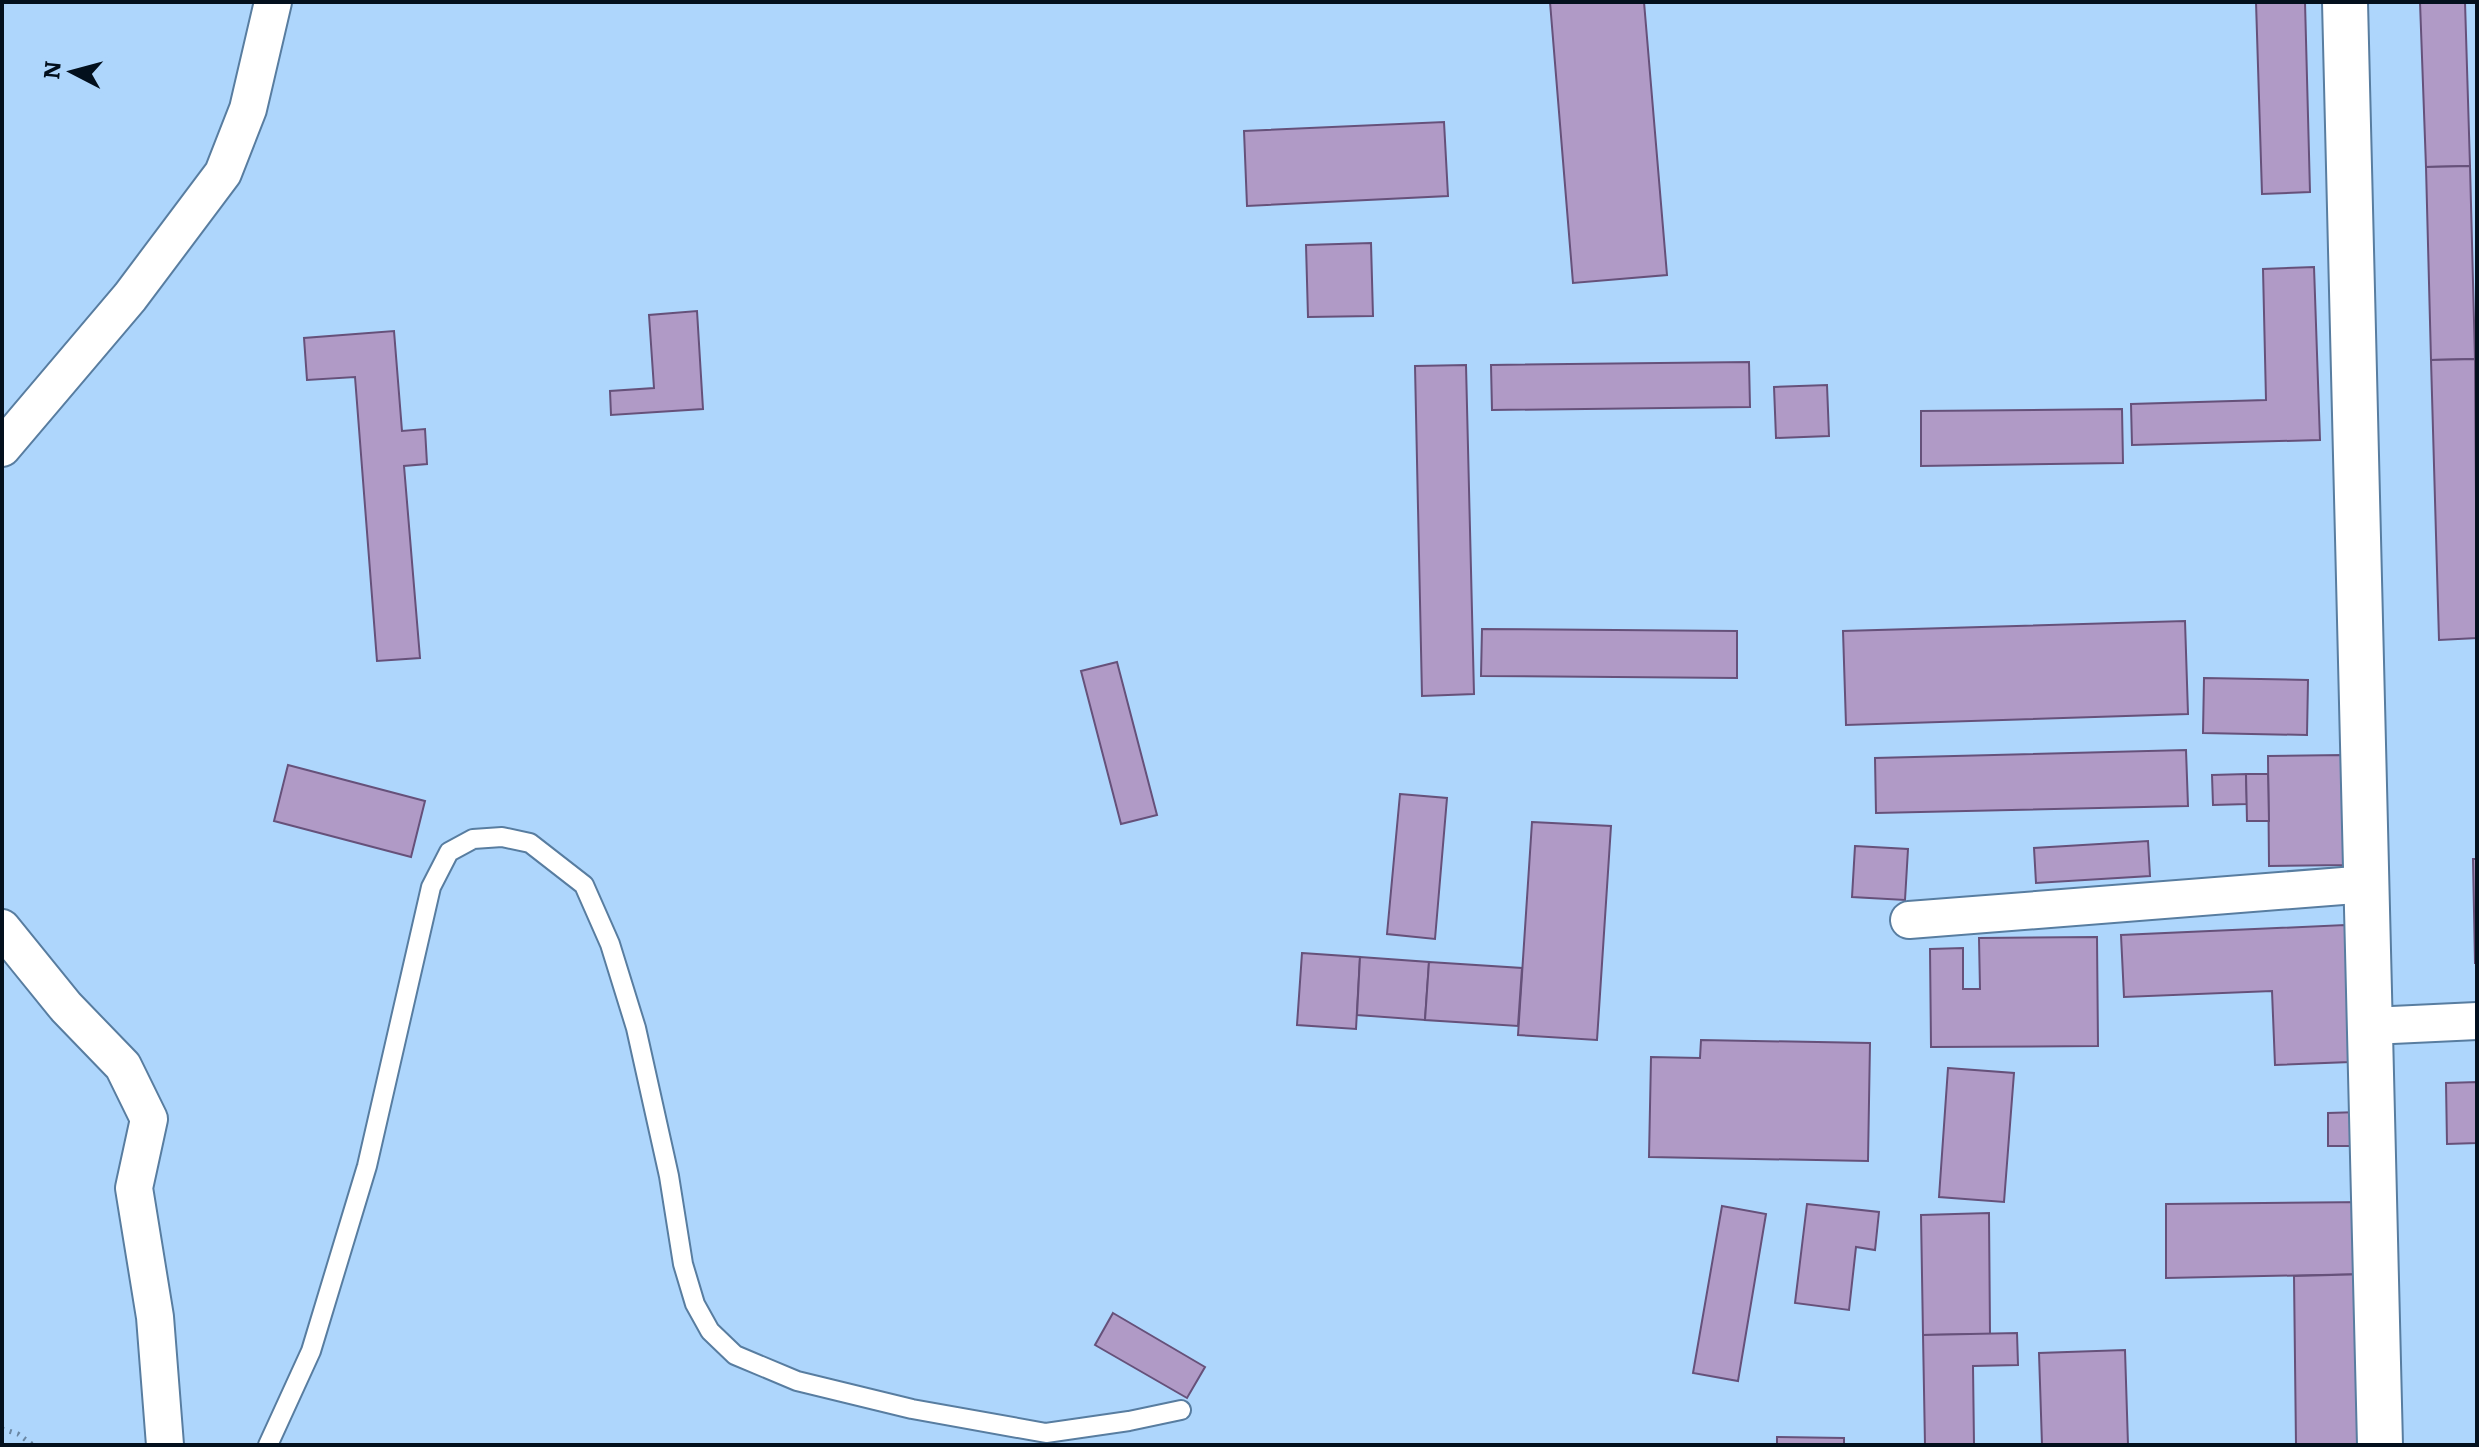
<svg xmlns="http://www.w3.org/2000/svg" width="2479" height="1447" font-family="Literata,serif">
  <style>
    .building { fill: #b09ac6; stroke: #66517a; stroke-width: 2 }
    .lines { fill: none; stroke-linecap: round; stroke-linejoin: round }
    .service-casing { stroke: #587da0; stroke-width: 22 }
    .minor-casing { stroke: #587da0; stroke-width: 40 }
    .tertiary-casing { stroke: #587da0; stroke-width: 48 }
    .path { stroke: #6a87a3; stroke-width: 5; stroke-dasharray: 2 6; stroke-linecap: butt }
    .service { stroke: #fff; stroke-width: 18 }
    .minor { stroke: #fff; stroke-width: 36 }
    .tertiary { stroke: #fff; stroke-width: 44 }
  </style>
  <rect width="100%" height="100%" fill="#aed6fc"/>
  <g class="building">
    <path d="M1550 2H1644L1667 275 1573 283Z"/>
    <path d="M2256 2H2305L2310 192 2262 194Z"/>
    <path d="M2420 2H2465L2470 166 2426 167Z"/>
    <path d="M1444 122 1448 196 1247 206 1244 131Z"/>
    <path d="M2470 166 2475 359 2431 360 2426 167Z"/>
    <path d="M1371 243 1373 316 1308 317 1306 245Z"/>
    <path d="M2314 267 2320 440 2132 445 2131 404 2266 400 2263 269Z"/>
    <path d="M697 311 703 409 611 415 610 391 654 388 649 315Z"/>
    <path d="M394 331 402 431 425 429 427 464 404 466 420 658 377 661 355 377 307 380 304 338Z"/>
    <path d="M2475 359 2477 638 2439 640 2431 360Z"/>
    <path d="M1749 362 1750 407 1492 410 1491 365Z"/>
    <path d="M1466 365 1474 694 1422 696 1415 366Z"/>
    <path d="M1827 385 1829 436 1776 438 1774 387Z"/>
    <path d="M2122 409 2123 463 1921 466V411Z"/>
    <path d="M2185 621 2188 714 1846 725 1843 631Z"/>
    <path d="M1482 629 1737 631V678L1481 676Z"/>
    <path d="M1117 662 1157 815 1121 824 1081 671Z"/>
    <path d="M2204 678 2308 680 2307 735 2203 733Z"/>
    <path d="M2186 750 2188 806 1876 813 1875 758Z"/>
    <path d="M2343 755 2345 865 2269 866 2268 756Z"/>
    <path d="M288 765 425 801 411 857 274 821Z"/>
    <path d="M2246 774 2247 804 2213 805 2212 775Z"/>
    <path d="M2246 774H2268L2269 821H2247Z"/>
    <path d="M1400 794 1447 798 1435 939 1387 934Z"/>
    <path d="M1532 822 1611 826 1597 1040 1518 1035Z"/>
    <path d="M2148 841 2150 876 2036 883 2034 848Z"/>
    <path d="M1855 846 1908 849 1905 900 1852 897Z"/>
    <path d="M2473 859H2477V963H2475Z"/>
    <path d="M2345 925 2350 1062 2275 1065 2272 991 2124 997 2121 935Z"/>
    <path d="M2097 937 2098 1046 1931 1047 1930 949 1963 948V989H1980L1979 938Z"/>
    <path d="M1302 953 1360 957 1356 1029 1297 1025Z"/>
    <path d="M1360 957 1429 962 1425 1020 1357 1015Z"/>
    <path d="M1429 962 1522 968 1518 1026 1425 1020Z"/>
    <path d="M1701 1040 1870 1043 1868 1161 1649 1157 1651 1057 1700 1058Z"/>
    <path d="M1948 1068 2014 1073 2004 1202 1939 1197Z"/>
    <path d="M2477 1082V1143L2447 1144 2446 1083Z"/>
    <path d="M2360 1112V1146H2328V1113Z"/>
    <path d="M2368 1202 2369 1274 2166 1278V1204Z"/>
    <path d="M1807 1204 1879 1212 1875 1250 1856 1247 1849 1310 1795 1303Z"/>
    <path d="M1722 1206 1766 1214 1738 1381 1693 1373Z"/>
    <path d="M1989 1213 1990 1334 1923 1335 1921 1215Z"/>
    <path d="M2369 1274 2371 1445H2296L2294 1276Z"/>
    <path d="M1113 1313 1205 1367 1187 1398 1095 1345Z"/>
    <path d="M2017 1333 2018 1365 1973 1366 1974 1445H1925L1923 1335Z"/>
    <path d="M2125 1350 2128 1445H2042L2039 1353Z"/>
    <path d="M1777 1437 1844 1438V1445H1777Z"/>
  </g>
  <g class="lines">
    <g class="service-casing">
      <path id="service" d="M268 1445 311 1351 367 1166 431 887 449 852 473 839 502 837 530 843 584 885 610 944 636 1028 669 1176 683 1264 695 1304 710 1331 735 1355 797 1381 912 1409 1046 1433 1129 1421 1181 1410"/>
    </g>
    <g class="minor-casing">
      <g id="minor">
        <path d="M2 448 130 297 223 173 248 109 273 2"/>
        <path d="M1909 920 2368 884"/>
        <path d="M2 928 66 1007 123 1066 149 1119 134 1188 155 1317 165 1445"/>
        <path d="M2371 1026 2477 1021"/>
      </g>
    </g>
    <g class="tertiary-casing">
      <path id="tertiary" d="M2345 2 2380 1445"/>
    </g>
    <path class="path" d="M2 1429 18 1434 33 1445"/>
    <use href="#service" class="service"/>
    <use href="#minor" class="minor"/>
    <use href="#tertiary" class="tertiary"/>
  </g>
  <rect width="2479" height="1447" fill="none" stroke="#03101d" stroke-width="8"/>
  <g transform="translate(72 72) rotate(276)" stroke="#aed6fc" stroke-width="6" paint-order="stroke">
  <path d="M0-6L14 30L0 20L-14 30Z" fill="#03101d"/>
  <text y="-12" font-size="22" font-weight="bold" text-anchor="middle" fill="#03101d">N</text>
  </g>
</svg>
